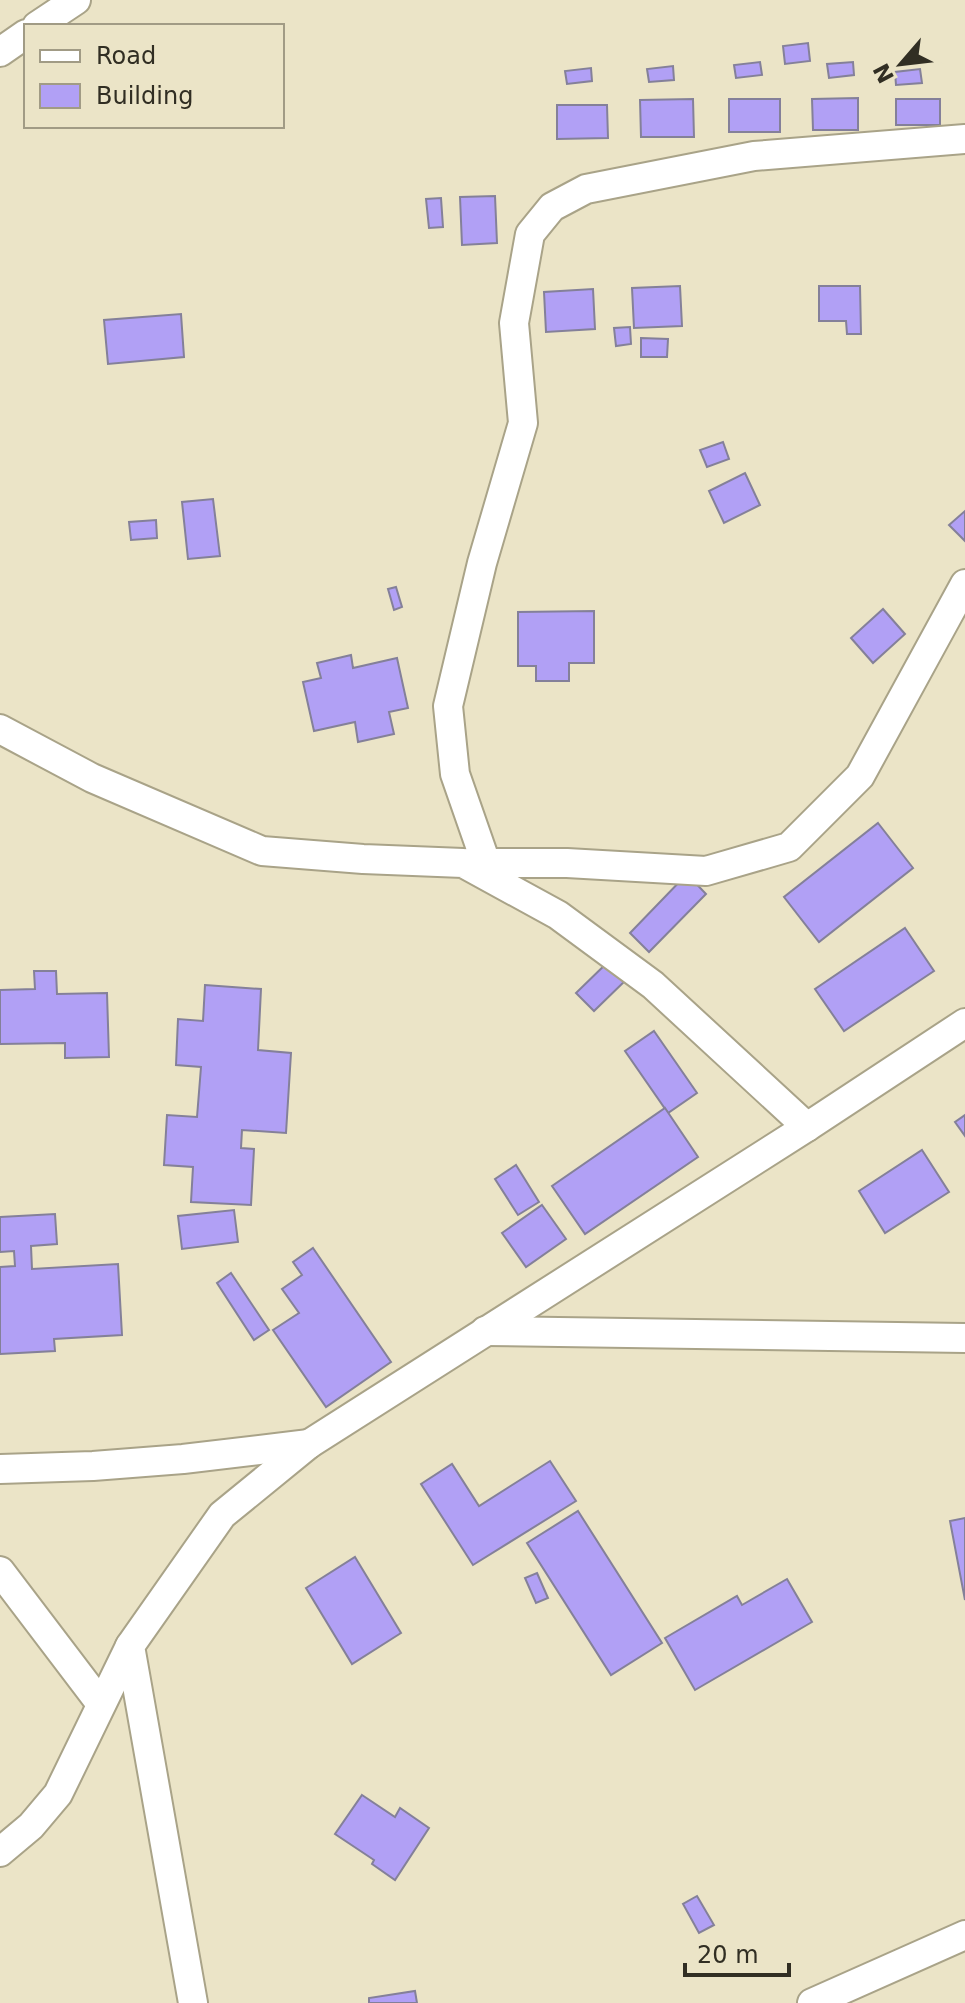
<svg xmlns="http://www.w3.org/2000/svg" width="965" height="2003" font-family="'DejaVu Sans',sans-serif">
  <style>
    .building { fill: #b1a0f5; stroke: #848099; stroke-width: 2 }
    .lines { fill: none; stroke-linecap: round; stroke-linejoin: round }
    .minor-casing { stroke: #a9a388; stroke-width: 32 }
    .minor { stroke: #fff; stroke-width: 28 }
  </style>
  <rect width="100%" height="100%" fill="#ebe4c7"/>
  <g class="building">
    <path d="M808 43 810 61 785 64 783 46Z"/>
    <path d="M760 62 762 75 736 78 734 65Z"/>
    <path d="M853 62 854 75 829 78 827 64Z"/>
    <path d="M673 66 674 80 649 82 647 69Z"/>
    <path d="M591 68 592 81 567 84 565 71Z"/>
    <path d="M920 69 922 83 896 85 895 72Z"/>
    <path d="M858 98V130H813L812 99Z"/>
    <path d="M693 99 694 137H641L640 100Z"/>
    <rect x="729" y="99" width="51" height="33"/>
    <rect x="896" y="99" width="44" height="26"/>
    <path d="M557 105H607L608 138 557 139Z"/>
    <path d="M495 196 497 243 462 245 460 197Z"/>
    <path d="M441 198 443 227 429 228 426 199Z"/>
    <path d="M680 286 682 326 634 328 632 288Z"/>
    <path d="M819 286H860L861 334H847L846 321H819Z"/>
    <path d="M593 289 595 329 546 332 544 292Z"/>
    <path d="M181 314 184 357 108 364 104 320Z"/>
    <path d="M630 327 631 344 616 346 614 328Z"/>
    <path d="M641 338 668 339 667 357H641Z"/>
    <path d="M723 442 729 459 707 467 700 450Z"/>
    <path d="M745 473 760 505 724 523 709 491Z"/>
    <path d="M213 499 220 556 188 559 182 502Z"/>
    <path d="M965 511V541L949 525Z"/>
    <path d="M156 520 157 538 131 540 129 522Z"/>
    <path d="M396 587 402 607 394 610 388 589Z"/>
    <path d="M883 609 905 634 873 663 851 638Z"/>
    <path d="M594 611V663H569V681H536V666H518V612Z"/>
    <path d="M351 655 353 668 397 658 408 708 389 712 394 734 358 742 355 722 314 731 303 682 321 678 317 663Z"/>
    <path d="M878 823 913 868 819 942 784 897Z"/>
    <path d="M687 874 706 894 649 952 630 933Z"/>
    <path d="M905 928 934 971 844 1031 815 989Z"/>
    <path d="M611 959 629 977 594 1011 576 993Z"/>
    <path d="M34 971H56L57 994 107 993 109 1057 65 1058V1043L0 1044V990L35 989Z"/>
    <path d="M205 985 261 989 258 1050 291 1053 286 1133 242 1130 241 1148 254 1149 251 1205 191 1202 193 1167 164 1165 167 1115 197 1117 201 1067 176 1065 178 1019 203 1021Z"/>
    <path d="M654 1031 697 1093 668 1113 625 1051Z"/>
    <path d="M665 1108 698 1157 585 1234 552 1186Z"/>
    <path d="M965 1115V1136L955 1122Z"/>
    <path d="M922 1150 949 1192 885 1233 859 1191Z"/>
    <path d="M516 1165 539 1202 518 1215 495 1179Z"/>
    <path d="M542 1205 566 1239 526 1267 502 1233Z"/>
    <path d="M234 1210 238 1242 182 1249 178 1216Z"/>
    <path d="M55 1214 57 1244 31 1246 32 1269 118 1264 122 1335 54 1339 55 1351 0 1354V1267L15 1266 14 1251 0 1252V1217Z"/>
    <path d="M313 1248 391 1362 326 1407 273 1330 299 1313 282 1289 302 1275 293 1262Z"/>
    <path d="M231 1273 269 1330 254 1340 217 1283Z"/>
    <path d="M550 1461 576 1501 473 1565 421 1484 452 1464 479 1506Z"/>
    <path d="M578 1511 662 1643 611 1675 527 1543Z"/>
    <path d="M965 1518V1600L950 1521Z"/>
    <path d="M355 1557 401 1633 352 1664 306 1588Z"/>
    <path d="M537 1573 548 1598 536 1603 525 1578Z"/>
    <path d="M787 1579 812 1622 695 1690 665 1638 737 1596 742 1605Z"/>
    <path d="M362 1795 395 1817 400 1808 429 1828 395 1880 372 1864 374 1860 335 1834Z"/>
    <path d="M697 1896 714 1925 699 1933 683 1904Z"/>
    <path d="M415 1991 417 2003H369V1998Z"/>
  </g>
  <g class="lines">
    <g class="minor-casing">
      <g id="minor">
        <path d="M37 26 76 0"/>
        <path d="M0 52 26 34"/>
        <path d="M0 729 92 778 262 851 363 859 463 863 558 915 653 985 807 1127"/>
        <path d="M469 863H567L706 871 789 847 860 776 965 584"/>
        <path d="M486 863 455 774 448 706 482 563 523 423 514 323 530 234 552 207 586 189 754 156 965 139"/>
        <path d="M485 1331 965 1338"/>
        <path d="M0 1469 93 1466 183 1459 309 1444"/>
        <path d="M0 1571 101 1704"/>
        <path d="M0 1852 31 1826 58 1794 130 1646"/>
        <path d="M193 2003 130 1646 222 1515 309 1444 807 1127 965 1023"/>
        <path d="M812 2003 965 1935"/>
      </g>
    </g>
    <use href="#minor" class="minor"/>
  </g>
  <rect x="24" y="24" width="260" height="104" fill="#ebe4c7" stroke="#a19b85" stroke-width="2"/>
  <rect x="40" y="50" width="40" height="12" fill="#ffffff" stroke="#a19b85" stroke-width="2"/>
  <text x="96" y="64" font-size="24" fill="#312e23">Road</text>
  <rect x="40" y="84" width="40" height="24" fill="#b1a0f5" stroke="#a19b85" stroke-width="2"/>
  <text x="96" y="104" font-size="24" fill="#312e23">Building</text>
  <g transform="translate(901 64) rotate(242)" stroke="#ebe4c7" stroke-width="6" paint-order="stroke">
  <path d="M0-6L14 30L0 20L-14 30Z" fill="#312e23"/>
  <text y="-12" font-size="22" font-weight="bold" text-anchor="middle" fill="#312e23">N</text>
  </g>
  <path d="M685 1963v12h104v-12" fill="none" stroke="#312e23" stroke-width="4"/>
  <text x="697" y="1963" font-size="24" fill="#312e23" stroke="#ebe4c7" stroke-width="6" paint-order="stroke">20 m</text>
</svg>
